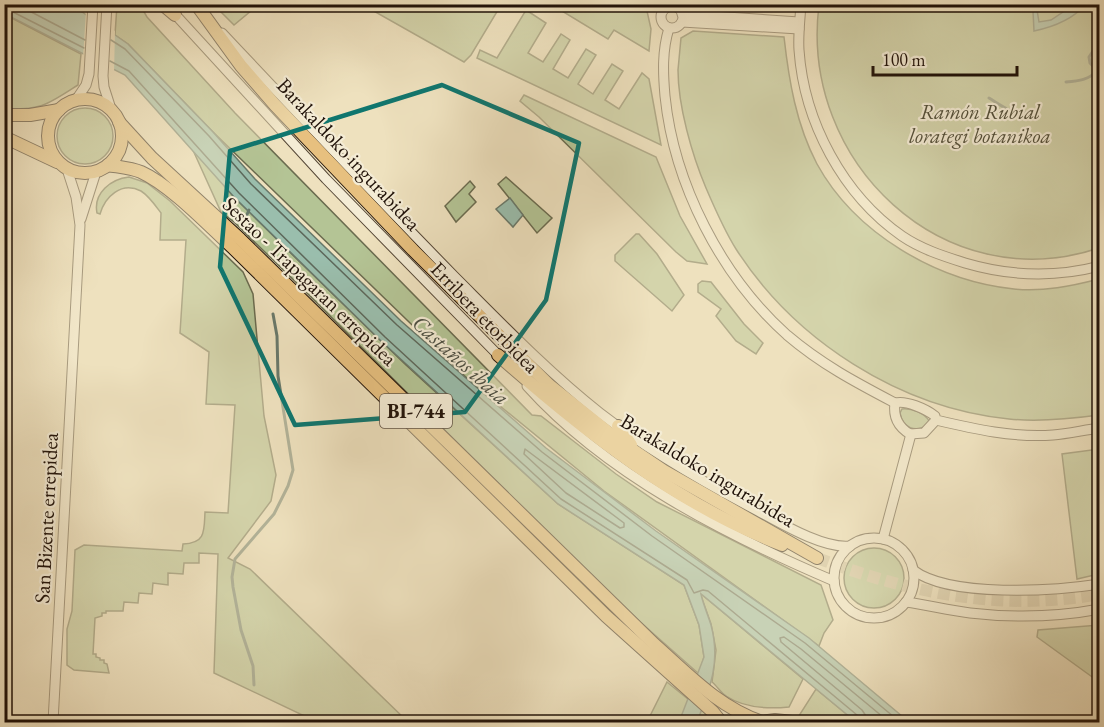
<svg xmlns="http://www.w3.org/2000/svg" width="1104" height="727" font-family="'EB Garamond',serif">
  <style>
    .green { fill: #b4c495; stroke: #6a6b4f; stroke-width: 1.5 }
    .water { fill: #9abead; stroke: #69796b; stroke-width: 1.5 }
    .pier { fill: #eee1be }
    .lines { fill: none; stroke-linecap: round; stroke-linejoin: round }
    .shore { stroke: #5d685b; stroke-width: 1.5 }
    .stream { stroke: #69796b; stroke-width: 3 }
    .major-tunnel { stroke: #cfc2a3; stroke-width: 12; stroke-dasharray: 12 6; stroke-linecap: butt }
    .minor-casing { stroke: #544636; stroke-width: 11 }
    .major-casing { stroke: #201209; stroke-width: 14 }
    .minor { stroke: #f4ecd5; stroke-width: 9 }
    .major { stroke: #e7c07f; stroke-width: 12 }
    .marked { fill: none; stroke: #0f766e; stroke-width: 4.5; stroke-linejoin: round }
    .labels { text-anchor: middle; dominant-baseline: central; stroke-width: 4.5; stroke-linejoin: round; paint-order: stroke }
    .shield { fill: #f4ecd5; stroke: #605346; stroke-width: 1.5 }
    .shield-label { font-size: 20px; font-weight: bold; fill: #201209 }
    .park-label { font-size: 21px; font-style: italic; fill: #54503a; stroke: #f4ecd5 }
    .street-label { font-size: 21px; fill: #201209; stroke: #f4ecd5 }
    .water-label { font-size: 22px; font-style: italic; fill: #4b4e42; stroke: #f4ecd5 }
  </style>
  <rect width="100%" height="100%" fill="#eee1be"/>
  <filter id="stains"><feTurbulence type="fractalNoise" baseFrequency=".00333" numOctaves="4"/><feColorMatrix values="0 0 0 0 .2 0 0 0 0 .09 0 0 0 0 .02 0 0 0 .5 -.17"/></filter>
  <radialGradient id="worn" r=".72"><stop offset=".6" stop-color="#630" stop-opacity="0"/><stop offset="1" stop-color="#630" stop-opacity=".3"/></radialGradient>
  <g class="green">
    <path d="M117 5H140L147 17 235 113 532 415 541 416 616 474 657 502 821 585 833 620 824 633 819 646 604 491 473 384 213 132 128 44 115 35Z"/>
    <path d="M214 5H258L234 25Z"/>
    <path d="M363 5H501L471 55 464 62Z"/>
    <path d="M552 5H636L647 11 651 29 649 51 614 30 608 39Z"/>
    <path d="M819 5H1099V248C944 300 799 162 819 5Z"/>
    <path d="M526 10 546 23 528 53 543 62 561 34 570 40 553 69 568 78 586 49 596 55 578 84 593 94 612 64 623 71 605 100 619 109 642 73 649 79 661 145 477 58 480 50 497 58Z"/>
    <path d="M4 14 81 54 78 85C47 105 42 110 5 109Z"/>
    <path d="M693 31 784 37C789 81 796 124 817 164 855 233 936 281 1014 289 1043 292 1072 286 1099 279V415C1070 419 1039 422 1009 419 900 408 795 341 736 249 724 230 715 209 706 188 692 155 678 106 678 70 679 59 680 48 681 38Z"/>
    <path d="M524 95 656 157 680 216 707 264 687 261 676 252 539 117 520 101Z"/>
    <circle cx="85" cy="136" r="28"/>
    <path d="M192 148 234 197 302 264 406 365 558 504 684 585 699 625 704 657 699 674 612 597 304 290 234 222 221 212Z"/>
    <path d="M129 177 147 183 170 201 243 272 253 294 264 416 276 475 271 501 228 558 250 569 408 722H317L214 673 218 554 199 553V563H184L183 574 168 573V585L153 583 152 594 139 593 138 603 124 602 123 611H106V613H102V616L95 618 93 654H96V657L100 658V660H104V663L107 664 109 673 74 670 67 665V629L72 611 75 550 84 545 182 551 183 544C206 543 204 531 205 512L228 513 235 405 206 404 209 352 180 333 186 240H160L161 213C155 205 149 196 141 191 121 181 105 197 100 214L97 213C93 193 111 179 129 177Z"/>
    <path d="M506 177 552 218 537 233 498 184Z"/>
    <path d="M470 181 475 187 469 194 476 202 456 222 445 206Z"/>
    <path d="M636 234H639L657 254 684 295 672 311 615 261V255Z"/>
    <path d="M702 281 711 282 744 324 763 343 756 354 736 341 716 316 721 309 698 292V284Z"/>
    <path d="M902 409C911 408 925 413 929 421L928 425C915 433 903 428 900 413Z"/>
    <path d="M1099 449V574L1077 579 1062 454Z"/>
    <circle cx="874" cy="578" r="30"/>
    <path d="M700 593 803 679 789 707C769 709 744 708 726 696 721 693 717 686 712 682L716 650 711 624Z"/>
    <path d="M1099 625V673L1095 679 1037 637 1038 630Z"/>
    <path d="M667 682 705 713 711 722H647Z"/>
    <path d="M816 689 856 722H795Z"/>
  </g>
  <g class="water">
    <path d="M1075 4 1085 5C1072 20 1053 27 1034 31L1033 11 1037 10 1039 22 1051 20Z"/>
    <path d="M4 5H72L128 44 213 132 255 179 401 321 546 448 656 531 809 638 909 722H856L701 594C703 604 708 615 711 625 721 662 710 688 697 722H679L704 657 699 625 684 585 558 504 381 341 234 197 125 75 5 14Z"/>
    <path d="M510 198 523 215 513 227 496 209Z"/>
  </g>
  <path class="pier" d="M86 10 115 31 114 73 83 58Z"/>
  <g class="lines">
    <g class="shore">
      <path d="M16 4 85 40"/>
      <path d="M4 9 9 10 84 48"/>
      <path d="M111 40 125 49 209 136 251 184 397 325 542 452 652 536 805 643 900 722"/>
      <path d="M110 61 129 71 239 193 385 337 561 499 687 580 694 593 703 590 708 591 857 715 860 722"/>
      <path d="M525 449 624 523V527L620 528 566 493 524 454Z"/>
      <path d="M867 722 866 716 862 710 781 642 780 638 784 637 801 649 889 722"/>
    </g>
    <g class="stream">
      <path d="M1066 82C1078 81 1090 80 1097 70L1090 63 1089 57 1093 51 1100 49"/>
      <path d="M989 98C1002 106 1012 115 1028 112"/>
      <path d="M245 219 249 210"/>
      <path d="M254 685 253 666 241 630 233 587 232 577 235 559 274 514 288 486 293 470 278 376 277 336 273 314"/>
    </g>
    <path class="major-tunnel" d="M817 558C911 593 1000 612 1100 594"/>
    <g class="minor-casing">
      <g id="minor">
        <path d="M107 4 103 76 104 87 112 112"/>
        <path d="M801 4C800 20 798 35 799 50 804 122 843 195 902 236 921 249 943 256 965 263 1009 276 1054 278 1100 266"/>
        <circle cx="672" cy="17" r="11"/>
        <path d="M172 11 326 179 501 358"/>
        <path d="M682 14 799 22"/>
        <path d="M682 22 799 29"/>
        <path d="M669 28C662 51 663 73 665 96 674 184 721 276 787 335 821 364 855 382 895 403 906 400 926 409 935 416L936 420C974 429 1014 438 1053 435 1068 434 1084 430 1100 428"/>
        <path d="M222 33C299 115 376 196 454 276 501 323 548 372 600 413 649 451 703 482 758 511 782 524 824 549 850 546"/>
        <path d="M76 100 86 85 89 74 93 4"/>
        <path d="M81 219 96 172"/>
        <path d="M527 386C606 474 726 535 834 581"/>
        <path d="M895 403C893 417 898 427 910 434L924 433 936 420"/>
        <circle cx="874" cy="578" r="40"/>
        <path d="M883 539 911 434"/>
        <path d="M913 570C950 598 1054 591 1100 584"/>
        <path d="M906 602C927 605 948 610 970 613 1013 618 1057 617 1100 609"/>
        <path d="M53 722 80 225 76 197 67 169"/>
      </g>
    </g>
    <g class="major-casing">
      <g id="major">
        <path d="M162 4 175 15"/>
        <path d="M196 4 241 66 275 105 413 250 549 385 618 440 664 471 817 558"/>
        <circle cx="85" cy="136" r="37"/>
        <path d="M4 115H30L59 110"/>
        <path d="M119 122 152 158 240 239 654 644C688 674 718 707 762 722"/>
        <path d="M4 137 57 162"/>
        <path d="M108 165C119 167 131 168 141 172 170 185 208 225 232 247L606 616 713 712 721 722"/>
        <path d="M498 355C584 431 675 503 782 545"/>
        <path d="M618 426 631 445"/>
        <path d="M761 722 775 720 792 722"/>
      </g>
    </g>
    <use href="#minor" class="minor"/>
    <use href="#major" class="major"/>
  </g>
  <path d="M0 0H1104V727H0ZM442 85 579 143 546 300 465 412 295 425 220 267 230 151Z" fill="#eee1be" fill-opacity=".55" fill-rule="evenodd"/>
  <path class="marked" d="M442 85 579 143 546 300 465 412 295 425 220 267 230 151Z"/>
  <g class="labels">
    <rect class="shield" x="380" y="394" width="72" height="34" rx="4.5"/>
    <g class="shield-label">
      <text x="416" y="411">BI-744</text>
    </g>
    <g class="park-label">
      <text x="980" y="111">Ramón Rubial<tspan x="980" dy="24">lorategi botanikoa</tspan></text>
    </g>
    <g class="street-label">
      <text transform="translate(349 154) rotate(47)">Barakaldoko ingurabidea</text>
      <text transform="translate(310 281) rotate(44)">Sestao - Trapagaran errepidea</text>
      <text transform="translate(485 317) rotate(46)">Erribera etorbidea</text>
      <text transform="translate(708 470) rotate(31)">Barakaldoko ingurabidea</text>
      <text transform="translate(46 518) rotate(-87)">San Bizente errepidea</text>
    </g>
    <g class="water-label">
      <text transform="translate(461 360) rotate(42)">Castaños ibaia</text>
    </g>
  </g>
  <rect width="1104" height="727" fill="none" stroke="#eee1be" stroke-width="24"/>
  <rect x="6" y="6" width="1092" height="715" fill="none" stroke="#201209" stroke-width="3"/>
  <rect x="12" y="12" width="1080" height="703" fill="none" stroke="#201209" stroke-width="1.5"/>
  <path d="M873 66v9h144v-9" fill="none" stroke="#201209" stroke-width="3"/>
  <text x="882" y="66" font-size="18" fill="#201209" stroke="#f4ecd5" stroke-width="4.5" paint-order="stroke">100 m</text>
  <rect width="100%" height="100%" filter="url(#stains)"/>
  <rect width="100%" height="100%" fill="url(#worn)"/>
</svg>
